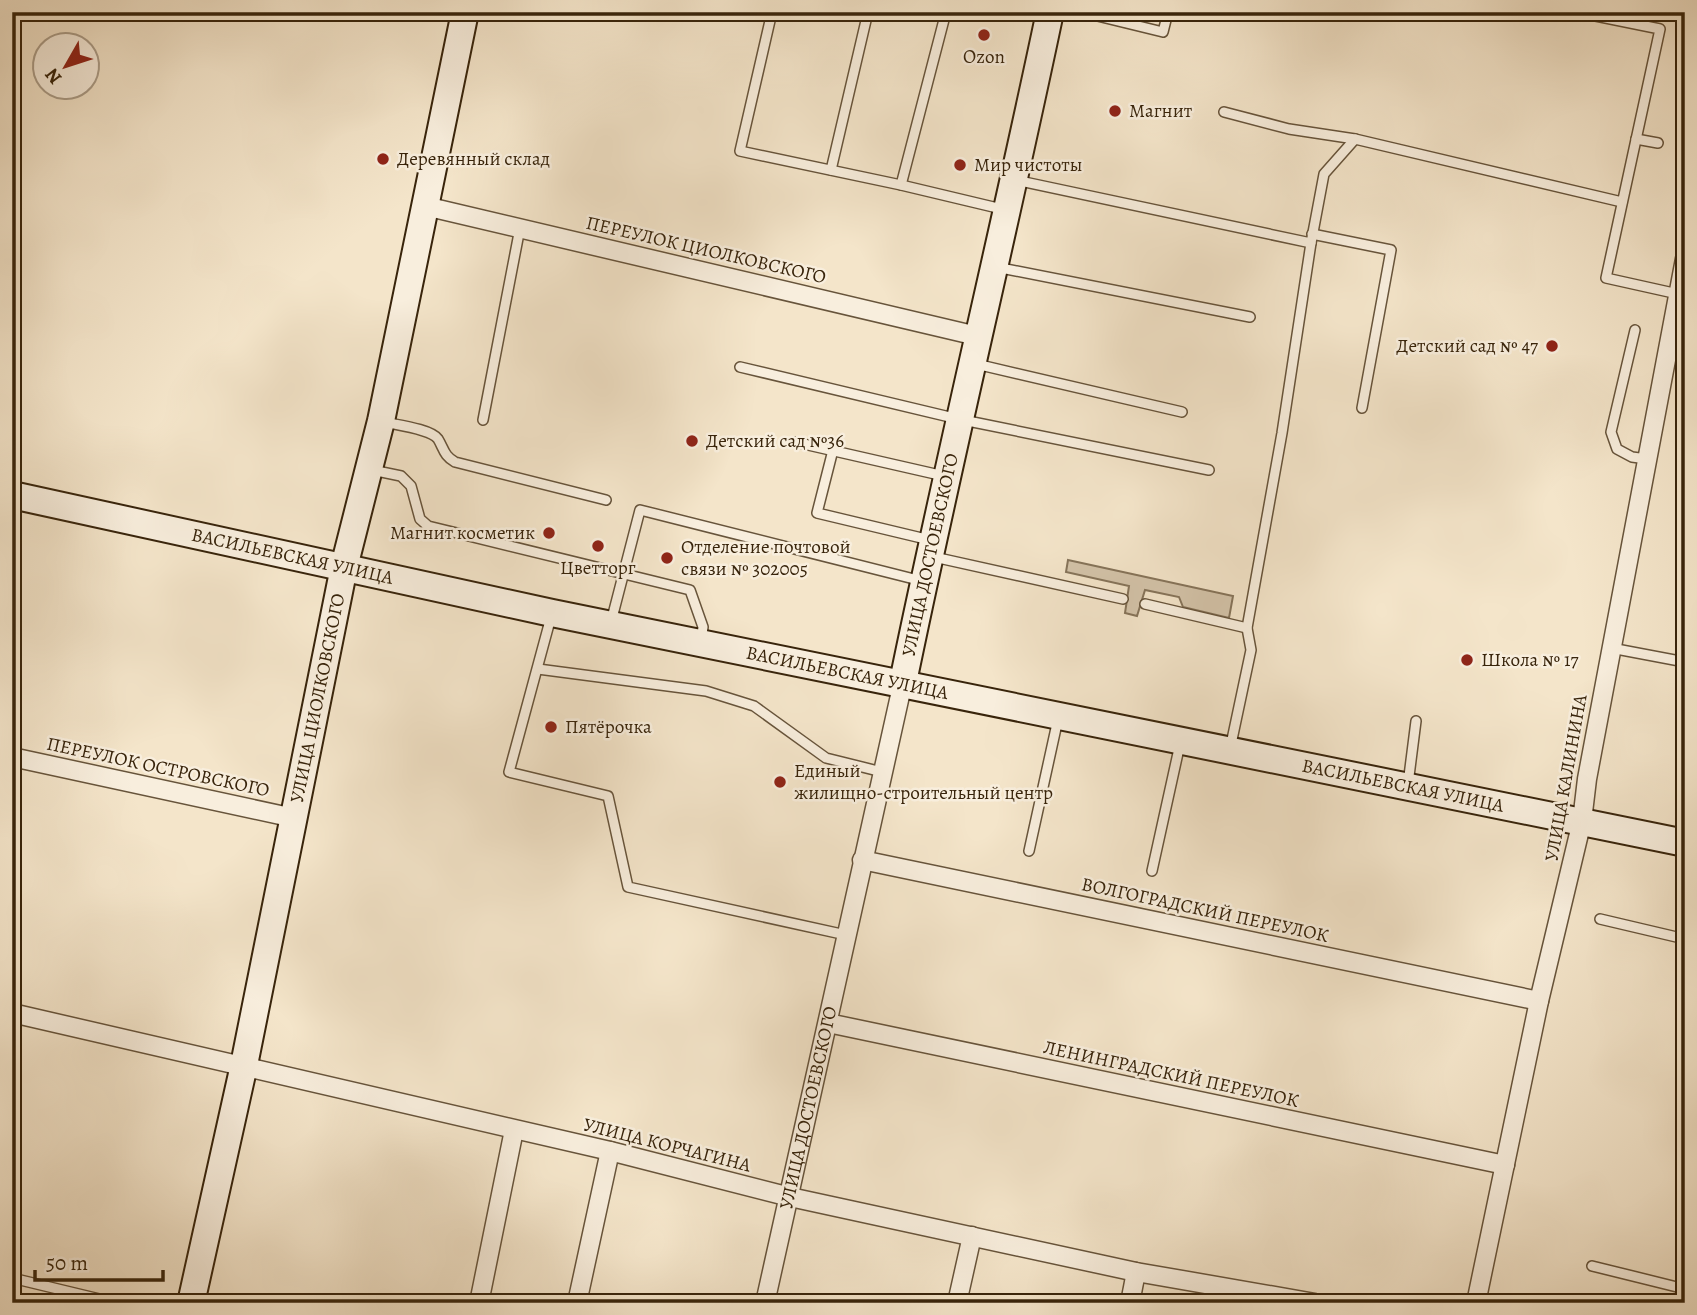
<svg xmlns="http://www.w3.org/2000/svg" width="1697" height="1315" font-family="Alegreya,serif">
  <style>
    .green { fill: #d4c4aa; stroke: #86745a; stroke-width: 2 }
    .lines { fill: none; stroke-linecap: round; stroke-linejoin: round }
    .lane-casing { stroke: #67543b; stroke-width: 12 }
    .street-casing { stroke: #67543b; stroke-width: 21 }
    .secondary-casing { stroke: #38240b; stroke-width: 30 }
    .lane { stroke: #f8eedd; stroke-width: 9 }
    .street { stroke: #f8eedd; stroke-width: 18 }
    .secondary { stroke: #f8eedd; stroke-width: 26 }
    .poi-dot { fill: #8f2418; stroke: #f8eedd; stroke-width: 2.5 }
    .labels { text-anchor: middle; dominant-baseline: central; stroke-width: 5; stroke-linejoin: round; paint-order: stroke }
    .poi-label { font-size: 19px; fill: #38240b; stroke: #f8eedd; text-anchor: start }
    .street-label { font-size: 19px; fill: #38240b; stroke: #f8eedd }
  </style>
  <rect width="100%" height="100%" fill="#f4e5ca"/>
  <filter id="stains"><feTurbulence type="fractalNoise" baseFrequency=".00286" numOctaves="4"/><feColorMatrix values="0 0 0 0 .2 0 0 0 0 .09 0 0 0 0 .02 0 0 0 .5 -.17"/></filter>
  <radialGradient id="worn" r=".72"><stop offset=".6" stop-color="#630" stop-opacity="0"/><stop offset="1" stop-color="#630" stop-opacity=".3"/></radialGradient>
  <path class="green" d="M1068 560 1233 596 1229 618 1183 607 1179 597 1145 590 1137 616 1125 613 1129 586 1066 572Z"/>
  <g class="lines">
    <g class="lane-casing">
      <g id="lane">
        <path d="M772 12 740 151 901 185 1006 210"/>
        <path d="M1081 12 1163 32 1168 12"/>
        <path d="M1576 12 1660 29 1606 278 1678 294"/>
        <path d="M1224 112 1289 129 1355 139"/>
        <path d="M1636 139 1658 143"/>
        <path d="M831 170 868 12"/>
        <path d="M1015 180 1311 243"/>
        <path d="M901 185 946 12"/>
        <path d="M1312 234 1391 250 1362 408"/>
        <path d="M996 267 1250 317"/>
        <path d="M1635 330 1611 432 1617 449 1632 457 1647 459"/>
        <path d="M976 364 1182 412"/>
        <path d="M740 367 958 419 1209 470"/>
        <path d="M483 420 520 228"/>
        <path d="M384 422C397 425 431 429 438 439 444 449 444 456 455 462L606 500"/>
        <path d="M795 442 944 476"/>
        <path d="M833 450 817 513 930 540"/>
        <path d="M372 470 401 476 411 486 420 519 428 526 690 590 703 627 701 642"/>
        <path d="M934 557 1123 599"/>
        <path d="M1145 604 1247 628"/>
        <path d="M551 617 509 772 608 796 628 887 846 935"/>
        <path d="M611 622 640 510 922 581"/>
        <path d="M1611 648 1685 662"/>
        <path d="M538 669 706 691 754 706 826 758 882 772"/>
        <path d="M1230 749 1251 650 1247 628 1282 433 1311 243 1324 174 1355 139 1622 202"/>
        <path d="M1408 784 1416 721"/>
        <path d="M1029 851 1058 719"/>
        <path d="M1152 871 1180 744"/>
        <path d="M1600 919 1685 939"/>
        <path d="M1592 1266 1685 1289"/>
        <path d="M12 1278 116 1303"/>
      </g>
    </g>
    <g class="street-casing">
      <g id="street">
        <path d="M425 206 977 336"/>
        <path d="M12 757 294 818"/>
        <path d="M862 860 1539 1001"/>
        <path d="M12 1013 610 1151 790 1197 1136 1272 1315 1303"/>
        <path d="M828 1023 1505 1165"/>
        <path d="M479 1303 514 1130"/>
        <path d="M577 1303 610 1151"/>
        <path id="s1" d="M765 1303 903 682"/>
        <path d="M957 1303 972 1236"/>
        <path d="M1130 1303 1136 1272"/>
        <path d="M1476 1303 1539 1001 1582 821 1587 779 1685 259"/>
      </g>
    </g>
    <g class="secondary-casing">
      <g id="secondary">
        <path id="s2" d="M12 495 552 613 1685 843"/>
        <path id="s3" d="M903 682C949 458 1003 236 1050 12"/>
        <path id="s4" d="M191 1303 244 1065 344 567 381 421 465 12"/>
      </g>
    </g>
    <use href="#lane" class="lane"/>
    <use href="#street" class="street"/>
    <use href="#secondary" class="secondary"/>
  </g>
  <g class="poi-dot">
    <circle cx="984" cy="35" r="7"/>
    <circle cx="1115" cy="111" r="7"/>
    <circle cx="383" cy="159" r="7"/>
    <circle cx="960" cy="165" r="7"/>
    <circle cx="1552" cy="346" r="7"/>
    <circle cx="692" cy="441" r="7"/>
    <circle cx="549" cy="533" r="7"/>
    <circle cx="598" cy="546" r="7"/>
    <circle cx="667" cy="558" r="7"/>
    <circle cx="1467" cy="660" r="7"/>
    <circle cx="551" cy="727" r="7"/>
    <circle cx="780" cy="782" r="7"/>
  </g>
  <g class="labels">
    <g class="poi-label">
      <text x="984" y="57" text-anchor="middle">Ozon</text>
      <text x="1129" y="111">Магнит</text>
      <text x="397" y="159">Деревянный склад</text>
      <text x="974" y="165">Мир чистоты</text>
      <text x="1538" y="346" text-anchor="end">Детский сад № 47</text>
      <text x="706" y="441">Детский сад №36</text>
      <text x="535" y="533" text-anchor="end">Магнит косметик</text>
      <text x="681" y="547">Отделение почтовой<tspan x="681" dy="22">связи № 302005</tspan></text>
      <text x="598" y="568" text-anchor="middle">Цветторг</text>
      <text x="1481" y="660">Школа № 17</text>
      <text x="565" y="727">Пятёрочка</text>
      <text x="794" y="771">Единый<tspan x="794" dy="22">жилищно-строительный центр</tspan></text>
    </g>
    <g class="street-label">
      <text transform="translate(706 250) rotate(13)">ПЕРЕУЛОК ЦИОЛКОВСКОГО</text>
      <text stroke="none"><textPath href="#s3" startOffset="130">УЛИЦА ДОСТОЕВСКОГО</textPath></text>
      <text stroke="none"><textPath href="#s2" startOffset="287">ВАСИЛЬЕВСКАЯ УЛИЦА</textPath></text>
      <text stroke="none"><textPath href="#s2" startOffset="854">ВАСИЛЬЕВСКАЯ УЛИЦА</textPath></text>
      <text stroke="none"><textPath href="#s4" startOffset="618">УЛИЦА ЦИОЛКОВСКОГО</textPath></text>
      <text transform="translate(158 767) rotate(12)">ПЕРЕУЛОК ОСТРОВСКОГО</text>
      <text transform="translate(1566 778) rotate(-80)">УЛИЦА КАЛИНИНА</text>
      <text stroke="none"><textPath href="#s2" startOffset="1421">ВАСИЛЬЕВСКАЯ УЛИЦА</textPath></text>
      <text transform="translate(1205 910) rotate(12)">ВОЛГОГРАДСКИЙ ПЕРЕУЛОК</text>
      <text transform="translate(1171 1074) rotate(12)">ЛЕНИНГРАДСКИЙ ПЕРЕУЛОК</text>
      <text stroke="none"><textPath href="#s1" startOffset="200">УЛИЦА ДОСТОЕВСКОГО</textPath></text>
      <text transform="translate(667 1145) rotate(14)">УЛИЦА КОРЧАГИНА</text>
    </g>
  </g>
  <rect width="1697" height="1315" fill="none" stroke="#f4e5ca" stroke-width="42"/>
  <rect x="14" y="14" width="1669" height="1287" fill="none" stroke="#38240b" stroke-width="3.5"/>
  <rect x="21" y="21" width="1655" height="1273" fill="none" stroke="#38240b" stroke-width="2"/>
  <g transform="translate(66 66) rotate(231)"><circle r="33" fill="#f8eedd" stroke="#ab9d89" stroke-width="2"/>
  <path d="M0-5L12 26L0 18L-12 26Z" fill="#8f2418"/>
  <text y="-10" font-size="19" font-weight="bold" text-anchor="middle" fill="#38240b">N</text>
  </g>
  <path d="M35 1270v10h128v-10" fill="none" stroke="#38240b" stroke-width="3.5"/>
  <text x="46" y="1270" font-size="21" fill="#38240b" stroke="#f8eedd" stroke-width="5" paint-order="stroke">50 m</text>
  <rect width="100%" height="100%" filter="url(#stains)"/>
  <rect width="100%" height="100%" fill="url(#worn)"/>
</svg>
